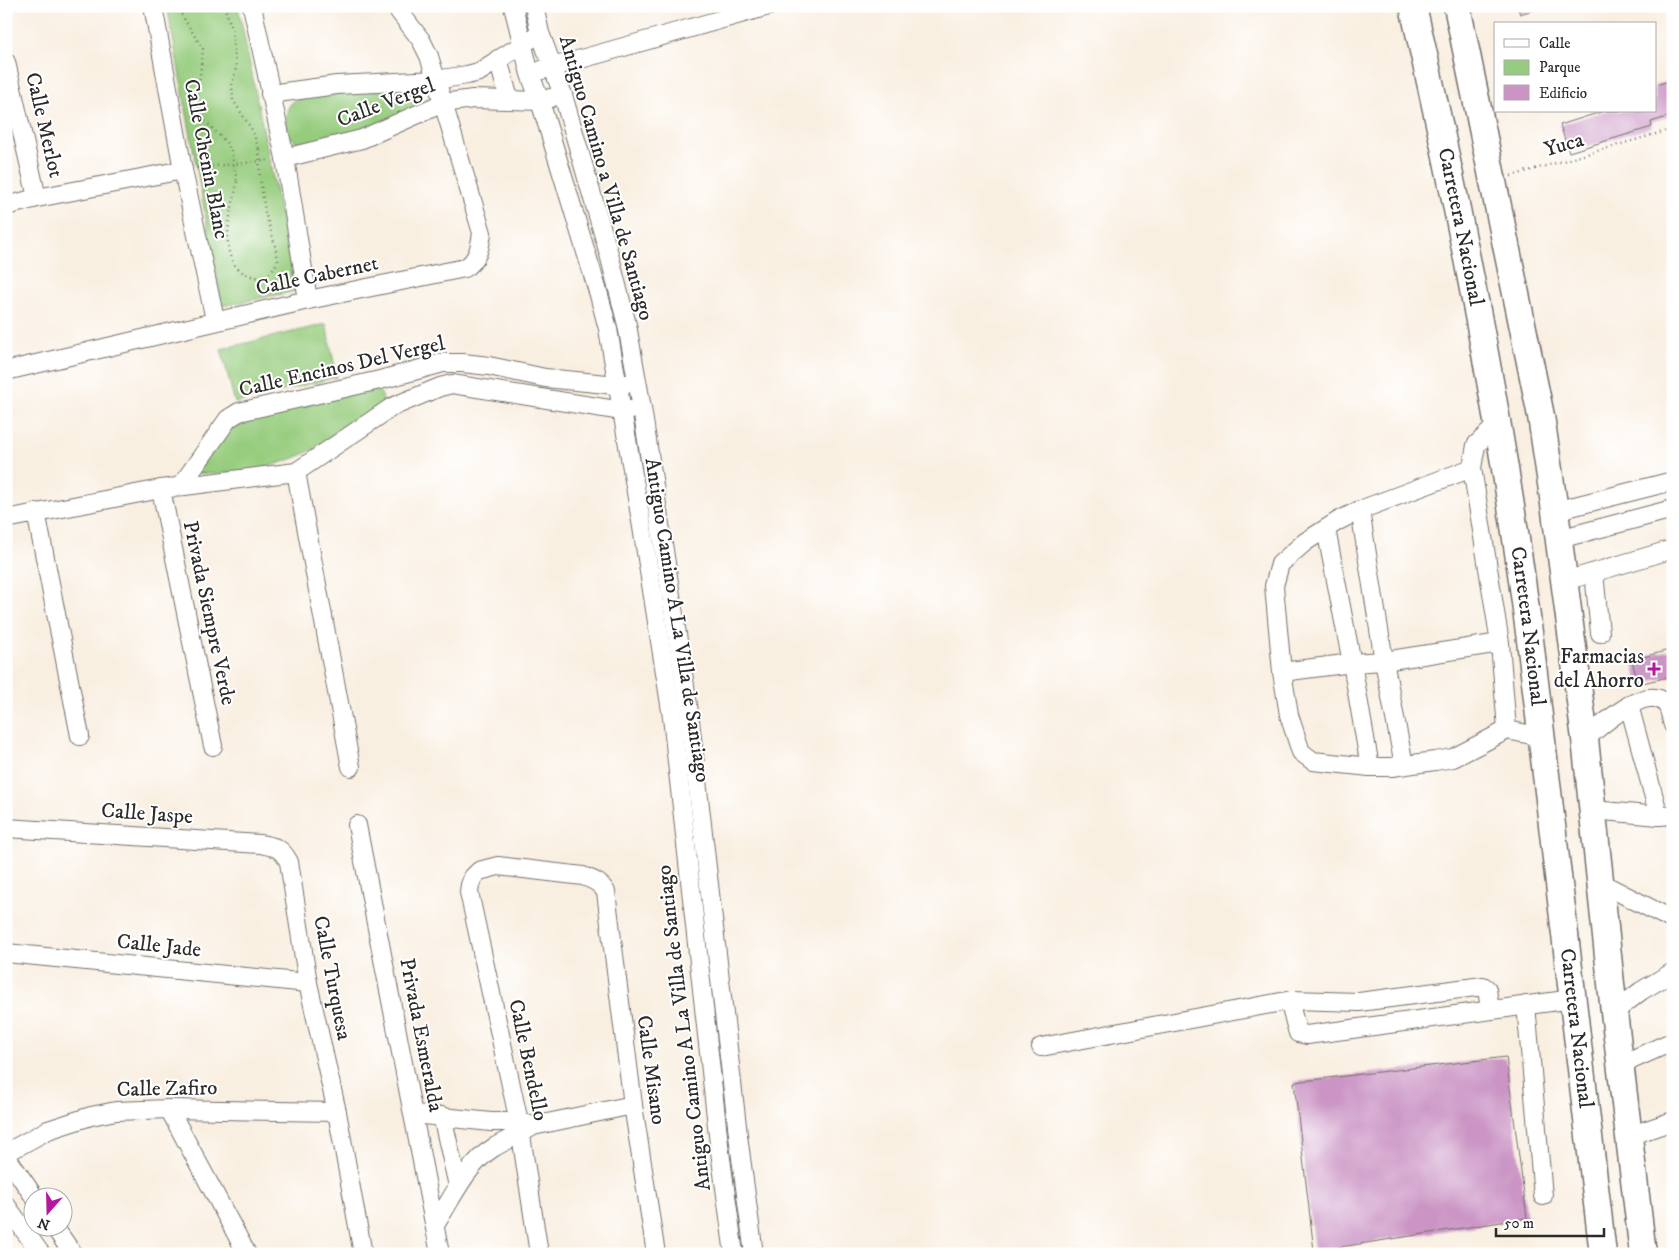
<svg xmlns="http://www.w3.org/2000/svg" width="1679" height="1260" font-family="'IM FELL DW Pica',serif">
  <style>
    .green { fill: #96cc7d; stroke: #607c54 }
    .building { fill: #cb94c5 }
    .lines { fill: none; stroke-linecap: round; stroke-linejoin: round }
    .minor-casing { stroke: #73706b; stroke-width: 20 }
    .highway-casing { stroke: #73706b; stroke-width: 29 }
    .path { stroke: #73706b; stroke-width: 2.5; stroke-dasharray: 1 4; stroke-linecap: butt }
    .minor { stroke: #fff; stroke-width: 18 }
    .highway { stroke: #fff; stroke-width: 26 }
    .path-bridge { stroke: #73706b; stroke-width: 2.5; stroke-dasharray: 1 4; stroke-linecap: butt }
    .poi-dot { fill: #b5179e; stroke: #fff; stroke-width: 2 }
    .labels { text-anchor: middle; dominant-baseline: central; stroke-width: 4; stroke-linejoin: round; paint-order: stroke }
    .street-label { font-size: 21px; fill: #2b2b2b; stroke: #fff }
    .poi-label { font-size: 21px; fill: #2b2b2b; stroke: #fff; text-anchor: end }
  </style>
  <rect width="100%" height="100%" fill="#fff"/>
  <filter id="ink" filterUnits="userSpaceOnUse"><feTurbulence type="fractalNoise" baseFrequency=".02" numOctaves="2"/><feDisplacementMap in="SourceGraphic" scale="10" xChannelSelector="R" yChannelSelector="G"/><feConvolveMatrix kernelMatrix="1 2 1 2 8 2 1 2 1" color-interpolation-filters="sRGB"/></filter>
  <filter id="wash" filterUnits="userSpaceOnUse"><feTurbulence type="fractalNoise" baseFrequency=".0096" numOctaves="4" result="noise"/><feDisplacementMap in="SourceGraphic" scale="20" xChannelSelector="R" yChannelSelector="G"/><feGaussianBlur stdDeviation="1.12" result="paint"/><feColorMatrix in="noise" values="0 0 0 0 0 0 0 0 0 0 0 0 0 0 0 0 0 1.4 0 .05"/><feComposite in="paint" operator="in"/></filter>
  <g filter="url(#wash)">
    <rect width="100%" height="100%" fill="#f9efe1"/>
    <g class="green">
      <path d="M167 6H238L296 291 222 306Z"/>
      <path d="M406 90C415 92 418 97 416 106L379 127 314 143C307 144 300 145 295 141 282 133 282 104 298 99 333 89 371 91 406 90Z"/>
      <path d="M326 324 337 377 235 403 221 349Z"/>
      <path d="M373 388C382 392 384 396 382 405L308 452C277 467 232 477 198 473L196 465 241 418Z"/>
    </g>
    <g id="blocks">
      <g class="building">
        <path d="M1517 6H1543V7L1520 14Z"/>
        <path d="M1673 80V115L1651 122 1652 127 1569 152 1560 125 1604 111H1655V85Z"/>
        <path d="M1669 650 1673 663V676L1638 684 1632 660Z"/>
        <path d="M1506 1057 1527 1218 1314 1251 1294 1082Z"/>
      </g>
    </g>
  </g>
  <g filter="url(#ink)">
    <use href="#blocks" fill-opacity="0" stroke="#73706b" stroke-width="1"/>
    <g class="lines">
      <g class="minor-casing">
        <g id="minor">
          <path d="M153 6 183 170 215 320"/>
          <path d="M252 6 285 158 308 300"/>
          <path d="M513 6 530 74 540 101 599 295 608 329 642 527 672 717 719 1144 734 1254"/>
          <path d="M534 6 540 33 563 95 609 254 627 325 642 408 689 712 739 1143 754 1254"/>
          <path d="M498 59 509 99"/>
          <path d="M6 62 37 198"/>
          <path d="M542 70 769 6"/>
          <path d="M270 94 337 85 436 80 467 75 479 72 531 39"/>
          <path d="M285 158 362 139 443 103 473 99 540 101 551 98"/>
          <path d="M6 206 37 198 183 170"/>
          <path d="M6 371 308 300 465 268C478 260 480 247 482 233L429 56 421 40 395 6"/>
          <path d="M1498 424 1476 445 1472 468 1500 643 1507 730 1542 737"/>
          <path d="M1472 468 1360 510 1338 521 1305 542 1280 564 1274 586 1282 672 1289 715 1301 752 1313 761 1370 767H1392L1435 761 1453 758 1507 730"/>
          <path d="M296 472 351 767"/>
          <path d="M181 486 228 419 239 412 380 380 443 363H463L489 366 545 378 617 385 626 384"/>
          <path d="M161 489 213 746"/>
          <path d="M1360 510 1384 661 1404 765"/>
          <path d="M1555 511 1673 481"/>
          <path d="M36 512 80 736"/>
          <path d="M6 519 161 489 296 472 392 407 440 387 452 384 622 411 631 410"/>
          <path d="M1326 529 1352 663 1370 767"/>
          <path d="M1559 539 1673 509"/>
          <path d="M1594 573 1600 633"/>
          <path d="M1565 581 1673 549"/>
          <path d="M1282 672 1352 663 1384 661 1500 643"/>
          <path d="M1629 705 1659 816"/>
          <path d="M1585 739C1600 727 1646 683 1665 703 1670 708 1671 718 1673 725"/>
          <path d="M1593 810 1659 816 1673 815"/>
          <path d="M357 825 440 1254"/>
          <path d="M6 828 260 844C275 847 281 847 289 862L308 983 337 1112 363 1254"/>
          <path d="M1601 883 1673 920"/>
          <path d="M6 953 308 983"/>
          <path d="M1526 1005 1543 1196"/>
          <path d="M1490 1010 1487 989 1483 986 1359 1002 1292 1000V1012L1298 1033 1307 1035 1573 999"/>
          <path d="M1614 1012 1641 991 1673 972"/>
          <path d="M1041 1047 1292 1000"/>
          <path d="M1620 1065 1667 1044 1673 1043"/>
          <path d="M169 1109 247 1254"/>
          <path d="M414 1114 491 1122H519L530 1125"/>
          <path d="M442 1116 458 1186"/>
          <path d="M1629 1136 1673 1121"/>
          <path d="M6 1153 48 1130 91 1116 116 1111 169 1109 337 1112"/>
          <path d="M6 1156 35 1198"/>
          <path d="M6 1205 41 1254"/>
          <path d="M435 1225C452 1199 466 1165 493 1148 506 1140 520 1135 533 1126L633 1105"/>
          <path d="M55 1228 73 1254"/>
          <path d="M539 1254 519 1122 469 892 470 885 473 877 479 871 498 866 583 876C593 880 600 882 606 892L633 1105 656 1254"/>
        </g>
      </g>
      <g class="highway-casing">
        <g id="highway">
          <path id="s1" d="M1413 6C1461 216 1503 427 1530 640L1603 1254"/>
          <path d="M1457 6 1541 416 1555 511 1585 739 1614 1012 1643 1254"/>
        </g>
      </g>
      <g class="path">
        <path d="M176 6 203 49 197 102 202 118 225 141 231 150"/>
        <path d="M224 6 232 29 233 39 236 68 232 84 233 100 252 130 259 149"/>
        <path d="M197 168 271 160"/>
        <path d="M1511 176 1673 129"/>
        <path d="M237 182C233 210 212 264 251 276 266 281 271 273 278 261L276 248 265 212 260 178"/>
      </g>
      <use href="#minor" class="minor"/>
      <use href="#highway" class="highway"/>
      <g class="path-bridge">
        <path d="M259 149 260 178"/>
        <path d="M231 150 237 182"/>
      </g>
    </g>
  </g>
  <path class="poi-dot" d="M1651.5 661.5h5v5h5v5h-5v5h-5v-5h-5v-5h5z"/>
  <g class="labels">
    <g class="street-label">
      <text transform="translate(386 103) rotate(-21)">Calle Vergel</text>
      <text transform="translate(44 125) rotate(77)">Calle Merlot</text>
      <text transform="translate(1564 145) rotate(-16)">Yuca</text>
      <text transform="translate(206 159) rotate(79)">Calle Chenin Blanc</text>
      <text transform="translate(606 178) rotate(74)">Antiguo Camino a Villa de Santiago</text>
      <text stroke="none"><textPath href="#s1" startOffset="226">Carretera Nacional</textPath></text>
      <text transform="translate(317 276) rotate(-12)">Calle Cabernet</text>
      <text transform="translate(342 367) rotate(-13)">Calle Encinos Del Vergel</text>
      <text transform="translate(209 613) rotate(78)">Privada Siempre Verde</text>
      <text transform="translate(677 620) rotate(81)">Antiguo Camino A La Villa de Santiago</text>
      <text stroke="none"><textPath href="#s1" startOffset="631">Carretera Nacional</textPath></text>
      <text transform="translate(147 814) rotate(4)">Calle Jaspe</text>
      <text transform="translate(159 946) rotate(6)">Calle Jade</text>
      <text transform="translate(332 978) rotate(79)">Calle Turquesa</text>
      <text transform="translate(684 1028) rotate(-97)">Antiguo Camino A La Villa de Santiago</text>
      <text stroke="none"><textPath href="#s1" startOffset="1036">Carretera Nacional</textPath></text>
      <text transform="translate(421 1035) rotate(79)">Privada Esmeralda</text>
      <text transform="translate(528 1060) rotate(78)">Calle Bendello</text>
      <text transform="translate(651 1070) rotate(82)">Calle Misano</text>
      <text transform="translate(167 1089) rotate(-1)">Calle Zafiro</text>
    </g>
    <g class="poi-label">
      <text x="1644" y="657">Farmacias<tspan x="1644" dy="24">del Ahorro</tspan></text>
    </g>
  </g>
  <rect width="1679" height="1260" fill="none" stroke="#fff" stroke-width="25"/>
  <rect x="1494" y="22" width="162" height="90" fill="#ffffff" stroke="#aaaaaa"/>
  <rect x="1504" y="39" width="25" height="8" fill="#ffffff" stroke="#aaaaaa"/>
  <text x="1539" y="48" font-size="15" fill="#2b2b2b">Calle</text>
  <rect x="1504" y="60" width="25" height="15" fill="#96cc7d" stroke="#aaaaaa"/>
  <text x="1539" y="72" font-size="15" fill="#2b2b2b">Parque</text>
  <rect x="1504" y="85" width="25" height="15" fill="#cb94c5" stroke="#aaaaaa"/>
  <text x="1539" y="98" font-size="15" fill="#2b2b2b">Edificio</text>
  <g transform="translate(48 1212) rotate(200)"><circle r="24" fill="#ffffff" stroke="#aaaaaa"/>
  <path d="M0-4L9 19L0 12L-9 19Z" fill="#b5179e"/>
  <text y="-8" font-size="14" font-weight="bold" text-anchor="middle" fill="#2b2b2b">N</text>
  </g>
  <path d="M1496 1228v8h108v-8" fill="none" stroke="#2b2b2b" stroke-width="2.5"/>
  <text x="1504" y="1228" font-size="15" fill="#2b2b2b" stroke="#ffffff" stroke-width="4" paint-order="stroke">50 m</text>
</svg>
